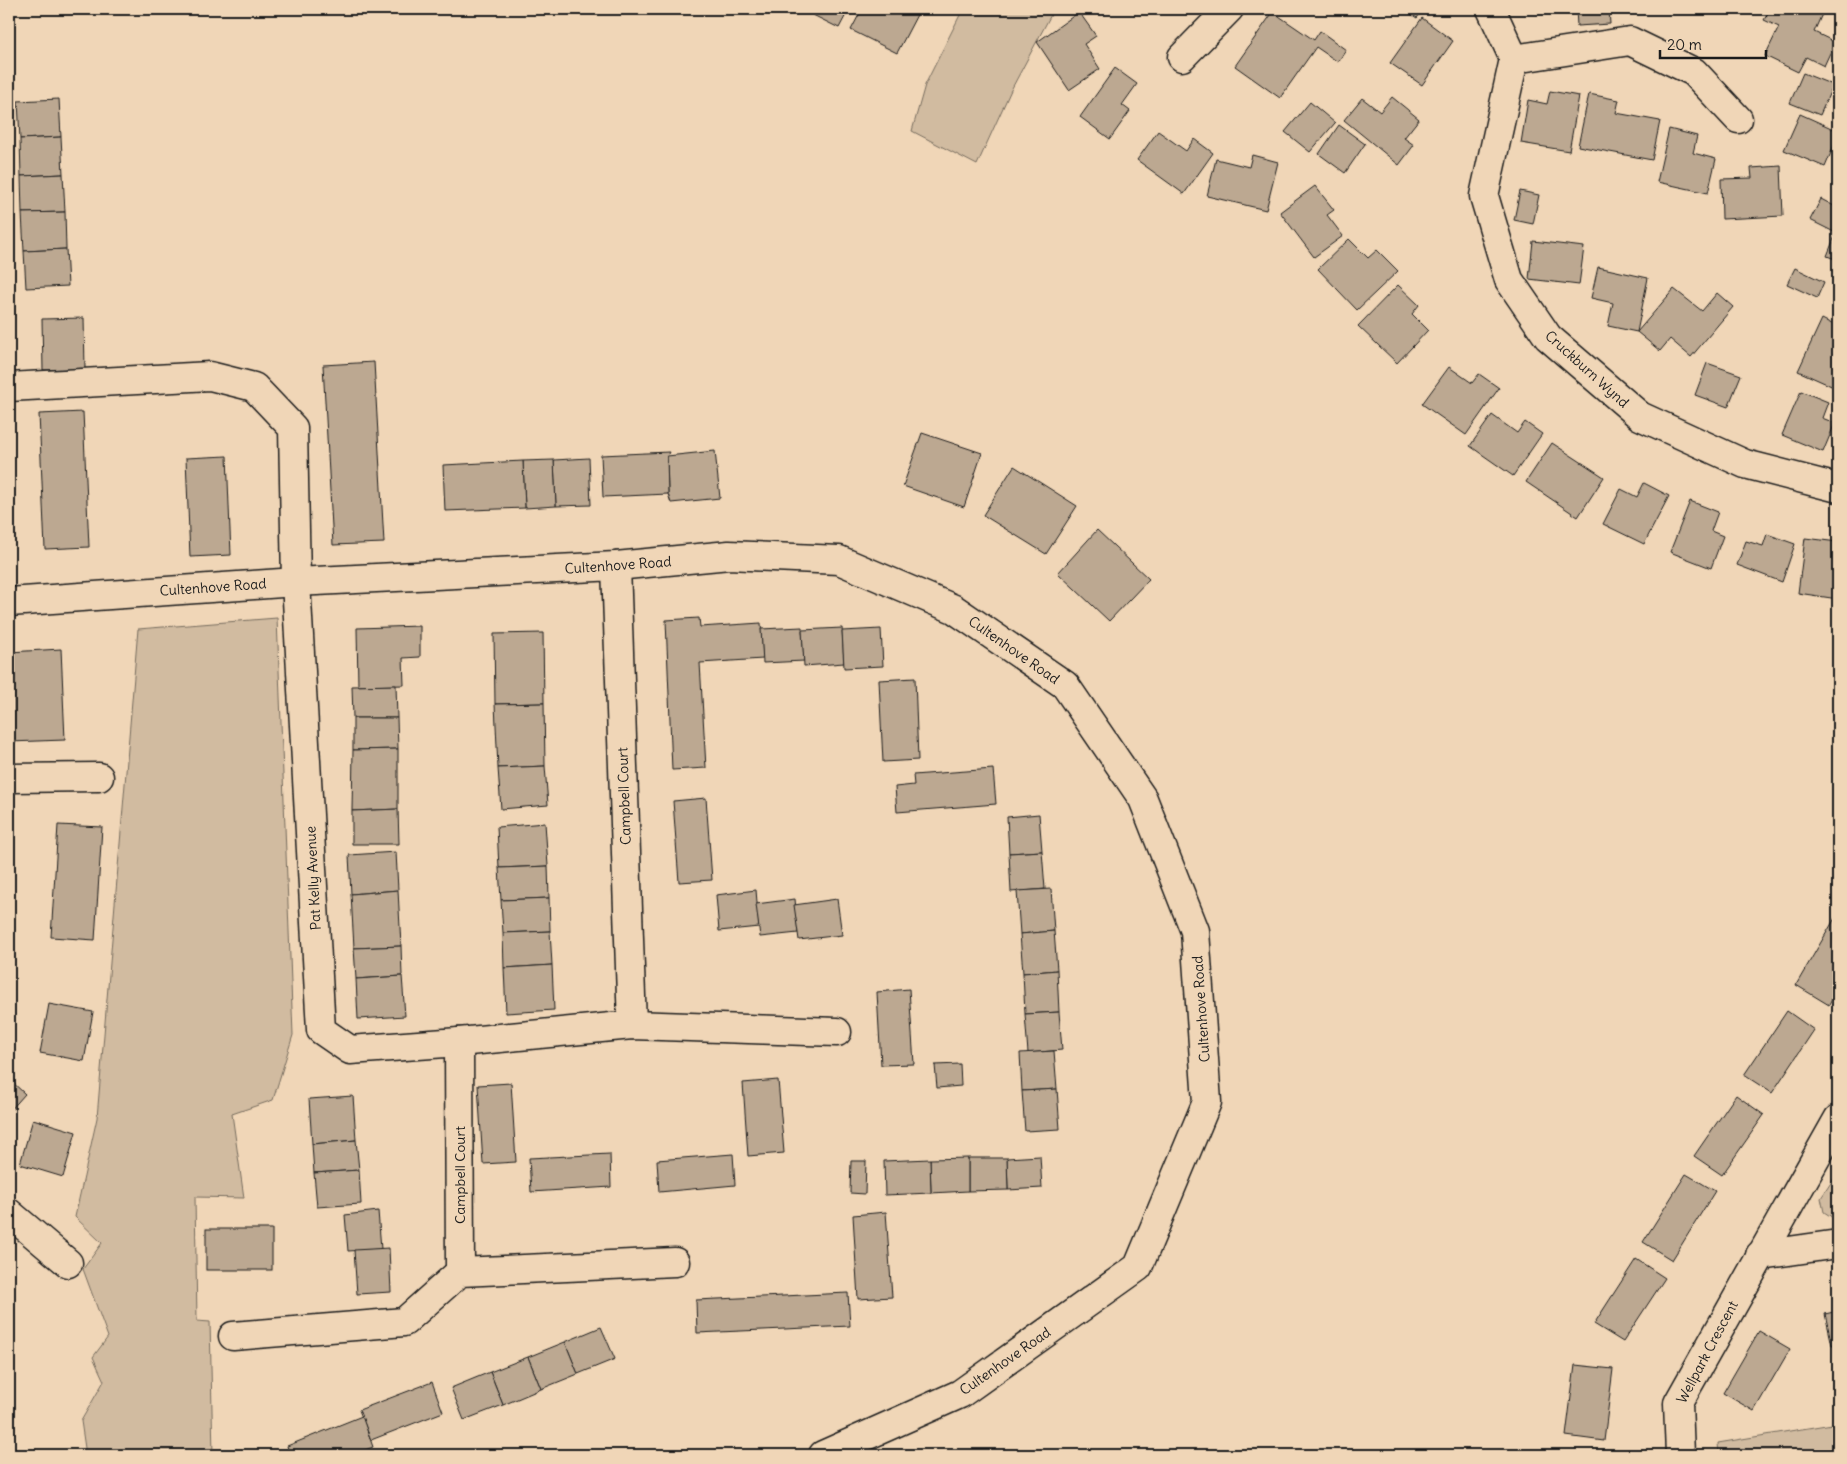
<svg xmlns="http://www.w3.org/2000/svg" width="1847" height="1464" font-family="Delius,sans-serif">
  <style>
    .green { fill: #d1bba0; stroke: #766c5e }
    .building { fill: #bca891; stroke: #1c1c1c }
    .lines { fill: none; stroke-linecap: round; stroke-linejoin: round }
    .minor-casing { stroke: #1c1c1c; stroke-width: 31 }
    .minor { stroke: #f0d6b7; stroke-width: 28 }
    .labels { text-anchor: middle; dominant-baseline: central; stroke-width: 5; stroke-linejoin: round; paint-order: stroke }
    .street-label { font-size: 14px; fill: #1c1c1c; stroke: #f0d6b7 }
  </style>
  <rect width="100%" height="100%" fill="#f0d6b7"/>
  <filter id="ink" filterUnits="userSpaceOnUse"><feTurbulence type="fractalNoise" baseFrequency=".02" numOctaves="2"/><feDisplacementMap in="SourceGraphic" scale="10" xChannelSelector="R" yChannelSelector="G"/><feConvolveMatrix kernelMatrix="1 2 1 2 8 2 1 2 1" color-interpolation-filters="sRGB"/></filter>
  <g filter="url(#ink)">
    <g class="green">
      <path d="M963 9H1054L1011 90 977 165 912 131 925 85Z"/>
      <path d="M277 618 293 1035 273 1100 232 1114 244 1198 195 1197 197 1321 210 1322 213 1455H86L81 1421 104 1381 93 1357 108 1337 83 1269 102 1243 75 1217 97 1118 138 629Z"/>
      <path d="M1838 1172V1221L1824 1212 1821 1198Z"/>
      <path d="M1838 1423V1455H1719L1718 1443Z"/>
    </g>
    <g class="building">
      <path d="M801 9H849L839 28Z"/>
      <path d="M862 9H920L897 53 851 30Z"/>
      <path d="M1403 9H1424L1417 18Z"/>
      <path d="M1576 9H1609L1610 24 1577 26Z"/>
      <path d="M1770 9H1810L1822 14 1814 32 1835 42 1824 66 1806 57 1798 72 1765 56 1779 27 1764 20Z"/>
      <path d="M1079 12 1096 36 1084 44 1100 69 1069 90 1037 42Z"/>
      <path d="M1273 12 1314 40 1320 31 1346 50 1338 62 1316 47 1280 98 1235 66Z"/>
      <path d="M1422 18 1453 41 1422 85 1390 63Z"/>
      <path d="M1115 68 1137 84 1122 105 1130 111 1110 139 1080 117Z"/>
      <path d="M1803 73 1833 85 1820 115 1790 103Z"/>
      <path d="M1550 91 1579 96 1569 151 1521 143 1528 100 1547 104Z"/>
      <path d="M1589 94 1619 100 1616 113 1660 121 1652 160 1578 146Z"/>
      <path d="M1392 97 1419 119 1404 138 1414 145 1399 165 1344 120 1362 98 1380 112Z"/>
      <path d="M59 99 61 137 20 139 18 101Z"/>
      <path d="M1310 102 1335 123 1310 152 1285 132Z"/>
      <path d="M1800 114 1838 131V136L1825 167 1784 150Z"/>
      <path d="M1339 125 1365 144 1345 173 1319 154Z"/>
      <path d="M1669 129 1697 136 1693 153 1716 159 1708 193 1657 182Z"/>
      <path d="M1158 131 1186 151 1194 139 1213 153 1184 194 1137 160Z"/>
      <path d="M61 137 63 174 21 176 20 139Z"/>
      <path d="M1252 155 1278 162 1266 210 1207 196 1216 159 1249 167Z"/>
      <path d="M1781 166 1783 216 1722 219 1721 179 1752 178 1751 168Z"/>
      <path d="M63 174 65 212 22 213 21 176Z"/>
      <path d="M1315 186 1334 210 1327 215 1343 236 1314 257 1280 212Z"/>
      <path d="M1520 191 1539 195 1533 224 1514 220Z"/>
      <path d="M1821 199 1838 208V234L1810 220Z"/>
      <path d="M65 212 66 249 24 251 22 213Z"/>
      <path d="M1835 236 1838 237V260L1827 256Z"/>
      <path d="M1349 239 1368 258 1377 250 1398 271 1357 310 1318 269Z"/>
      <path d="M1533 241 1584 247 1579 285 1529 279Z"/>
      <path d="M66 249 68 286 26 288 24 251Z"/>
      <path d="M1598 267 1648 278 1637 332 1608 326 1613 303 1591 298Z"/>
      <path d="M1795 268 1824 282 1817 298 1787 284Z"/>
      <path d="M1398 285 1419 305 1412 314 1428 330 1397 363 1358 326Z"/>
      <path d="M1674 289 1702 311 1717 293 1733 307 1691 357 1670 339 1660 351 1637 332Z"/>
      <path d="M84 318 85 369 43 370 42 319Z"/>
      <path d="M1822 319 1838 327V389L1798 371Z"/>
      <path d="M374 362 384 543 333 545 323 365Z"/>
      <path d="M1707 363 1741 375 1728 407 1695 395Z"/>
      <path d="M1449 367 1472 383 1479 374 1499 388 1466 435 1422 404Z"/>
      <path d="M1801 391 1828 402 1822 418 1835 423 1823 452 1782 435Z"/>
      <path d="M83 412 89 547 45 549 39 414Z"/>
      <path d="M1492 415 1517 433 1525 422 1542 434 1513 476 1470 446Z"/>
      <path d="M922 433 982 453 964 507 903 486Z"/>
      <path d="M1552 443 1604 477 1578 517 1526 482Z"/>
      <path d="M715 451 720 498 671 503 668 494 667 456Z"/>
      <path d="M669 452 667 456 668 494 603 497 601 455Z"/>
      <path d="M227 456 231 555 190 557 186 458Z"/>
      <path d="M589 458 591 505 556 506 554 460Z"/>
      <path d="M554 460 556 506 525 508 523 461Z"/>
      <path d="M523 461 525 508 445 511 443 465Z"/>
      <path d="M1014 466 1077 506 1046 554 983 515Z"/>
      <path d="M1644 483 1669 496 1644 544 1603 524 1621 489 1637 497Z"/>
      <path d="M1690 501 1718 512 1711 531 1723 536 1711 568 1670 552Z"/>
      <path d="M1097 530 1149 579 1109 621 1058 573Z"/>
      <path d="M1767 534 1795 544 1782 582 1737 565 1746 541 1763 546Z"/>
      <path d="M1805 538 1838 542 1835 566H1838V599L1798 593Z"/>
      <path d="M699 618 700 627 761 623 763 659 700 663 706 768 672 770 666 620Z"/>
      <path d="M420 626V657L403 658 404 685 358 686 357 628Z"/>
      <path d="M802 627 804 661 763 663 761 629Z"/>
      <path d="M842 628 844 663 804 666 802 630Z"/>
      <path d="M881 629 883 666 844 668 842 631Z"/>
      <path d="M543 633 544 703 495 704 494 634Z"/>
      <path d="M61 649 65 740 9 742V652Z"/>
      <path d="M915 678 918 760 883 762 879 680Z"/>
      <path d="M396 685 397 718H353L352 686Z"/>
      <path d="M544 703 545 766 498 768 495 704Z"/>
      <path d="M353 718H397L398 749 353 750Z"/>
      <path d="M398 749V809L352 811 353 750Z"/>
      <path d="M545 766 548 805 501 809 498 768Z"/>
      <path d="M993 769 996 804 897 812 895 787 914 785 913 775Z"/>
      <path d="M706 798 712 880 679 882 673 801Z"/>
      <path d="M398 809 399 844H352V811Z"/>
      <path d="M1039 814 1042 851 1009 853 1007 817Z"/>
      <path d="M545 823 548 866 499 868 497 827Z"/>
      <path d="M58 825 102 827 95 940 51 937Z"/>
      <path d="M1042 851 1045 889 1011 892 1009 853Z"/>
      <path d="M396 852 398 890 351 894 349 855Z"/>
      <path d="M548 866 549 898 501 900 499 868Z"/>
      <path d="M1051 889 1054 931 1020 934 1017 891Z"/>
      <path d="M398 890 401 946 354 948 351 894Z"/>
      <path d="M756 890 759 927 719 931 716 895Z"/>
      <path d="M549 898 550 931 503 933 501 900Z"/>
      <path d="M795 899 798 933 760 937 756 904Z"/>
      <path d="M837 899 842 935 799 940 794 905Z"/>
      <path d="M1838 913V989L1829 1005 1796 985Z"/>
      <path d="M550 931 552 965 504 968 503 933Z"/>
      <path d="M1054 931 1057 970 1023 973 1020 934Z"/>
      <path d="M401 946 402 976 356 979 354 948Z"/>
      <path d="M552 965 554 1010 506 1013 504 968Z"/>
      <path d="M1057 970 1059 1012 1025 1014 1023 973Z"/>
      <path d="M402 976 405 1016 358 1019 356 979Z"/>
      <path d="M909 989 914 1064 881 1065 877 992Z"/>
      <path d="M49 1004 93 1012 84 1061 40 1053Z"/>
      <path d="M1787 1011 1814 1030 1772 1093 1744 1075Z"/>
      <path d="M1059 1012 1062 1050 1028 1053 1025 1014Z"/>
      <path d="M1054 1051 1057 1089 1022 1091 1020 1053Z"/>
      <path d="M960 1064 961 1086 937 1088 935 1065Z"/>
      <path d="M9 1079 25 1094 9 1112Z"/>
      <path d="M778 1080 784 1153 748 1156 743 1083Z"/>
      <path d="M511 1083 516 1162 483 1164 478 1085Z"/>
      <path d="M1057 1089 1060 1129 1025 1131 1022 1091Z"/>
      <path d="M1736 1095 1764 1115 1722 1175 1694 1156Z"/>
      <path d="M353 1096 356 1140 312 1144 309 1099Z"/>
      <path d="M33 1119 76 1132 63 1177 20 1164Z"/>
      <path d="M356 1140 359 1170 314 1173 312 1144Z"/>
      <path d="M610 1154 611 1187 531 1192 529 1158Z"/>
      <path d="M733 1154 735 1185 659 1192 657 1160Z"/>
      <path d="M1040 1156 1042 1188 1008 1190 1007 1158Z"/>
      <path d="M968 1158H1007L1008 1190 968 1191Z"/>
      <path d="M968 1158V1191L931 1193 930 1159Z"/>
      <path d="M930 1159 931 1193 885 1195 884 1161Z"/>
      <path d="M851 1161H866L865 1194 850 1193Z"/>
      <path d="M359 1170 361 1204 317 1207 314 1173Z"/>
      <path d="M1686 1174 1715 1191 1672 1260 1643 1242Z"/>
      <path d="M378 1211 381 1249 348 1251 345 1215Z"/>
      <path d="M886 1212 892 1297 858 1299 853 1215Z"/>
      <rect x="206" y="1229" width="66" height="41"/>
      <path d="M389 1248 391 1292 357 1294 354 1250Z"/>
      <path d="M1636 1259 1665 1278 1623 1342 1594 1324Z"/>
      <path d="M848 1293 850 1326 697 1333 696 1300Z"/>
      <path d="M1838 1311V1344L1832 1345 1825 1314Z"/>
      <path d="M601 1327 615 1359 578 1374 565 1342Z"/>
      <path d="M1759 1331 1790 1349 1754 1411 1723 1393Z"/>
      <path d="M565 1342 578 1374 541 1389 528 1357Z"/>
      <path d="M528 1357 541 1389 503 1405 490 1372Z"/>
      <path d="M1575 1365 1613 1369 1604 1441 1566 1436Z"/>
      <path d="M490 1372 503 1405 464 1420 451 1388Z"/>
      <path d="M432 1382 443 1412 371 1440 359 1410Z"/>
      <path d="M362 1416 373 1447 352 1455H290L287 1446Z"/>
      <path d="M289 1451 290 1455H277Z"/>
    </g>
    <g class="lines">
      <g class="minor-casing">
        <g id="minor">
          <path d="M1491 9 1514 59 1484 196 1509 280 1548 337 1640 416 1745 464 1838 488"/>
          <path d="M1182 57 1229 9"/>
          <path d="M1514 59 1630 41 1694 72 1738 119"/>
          <path d="M9 387 210 376 254 387 293 428 296 582 321 1030 350 1050 459 1042"/>
          <path d="M616 566 632 1025"/>
          <path d="M9 602 296 582 616 566 729 555 839 560 954 609 1065 685 1143 799 1195 931 1207 1102 1138 1267 960 1394 823 1455"/>
          <path d="M9 778 99 777"/>
          <path d="M9 1213 68 1263"/>
          <path d="M1760 1255 1838 1244"/>
          <path d="M460 1272 459 1042 632 1025 837 1032"/>
          <path d="M233 1336 404 1322 460 1272 675 1262"/>
          <path d="M1680 1455 1678 1403 1838 1119"/>
        </g>
      </g>
      <use href="#minor" class="minor"/>
    </g>
  </g>
  <g class="labels">
    <g class="street-label">
      <text transform="translate(1587 369) rotate(42)">Cruckburn Wynd</text>
      <text transform="translate(618 565) rotate(-4)">Cultenhove Road</text>
      <text transform="translate(213 587) rotate(-4)">Cultenhove Road</text>
      <text transform="translate(1014 650) rotate(35)">Cultenhove Road</text>
      <text transform="translate(624 796) rotate(-92)">Campbell Court</text>
      <text transform="translate(313 878) rotate(-93)">Pat Kelly Avenue</text>
      <text transform="translate(1201 1009) rotate(-94)">Cultenhove Road</text>
      <text transform="translate(460 1175) rotate(-90)">Campbell Court</text>
      <text transform="translate(1707 1352) rotate(-62)">Wellpark Crescent</text>
      <text transform="translate(1005 1361) rotate(-35)">Cultenhove Road</text>
    </g>
  </g>
  <rect width="1847" height="1464" fill="none" stroke="#f0d6b7" stroke-width="30"/>
  <rect x="15" y="15" width="1817" height="1434" fill="none" stroke="#1c1c1c" stroke-width="2" filter="url(#ink)"/>
  <path d="M1660 50v8h106v-8" fill="none" stroke="#1c1c1c" stroke-width="2.5"/>
  <text x="1667" y="50" font-size="15" fill="#1c1c1c" stroke="#f0d6b7" stroke-width="4" paint-order="stroke">20 m</text>
</svg>
